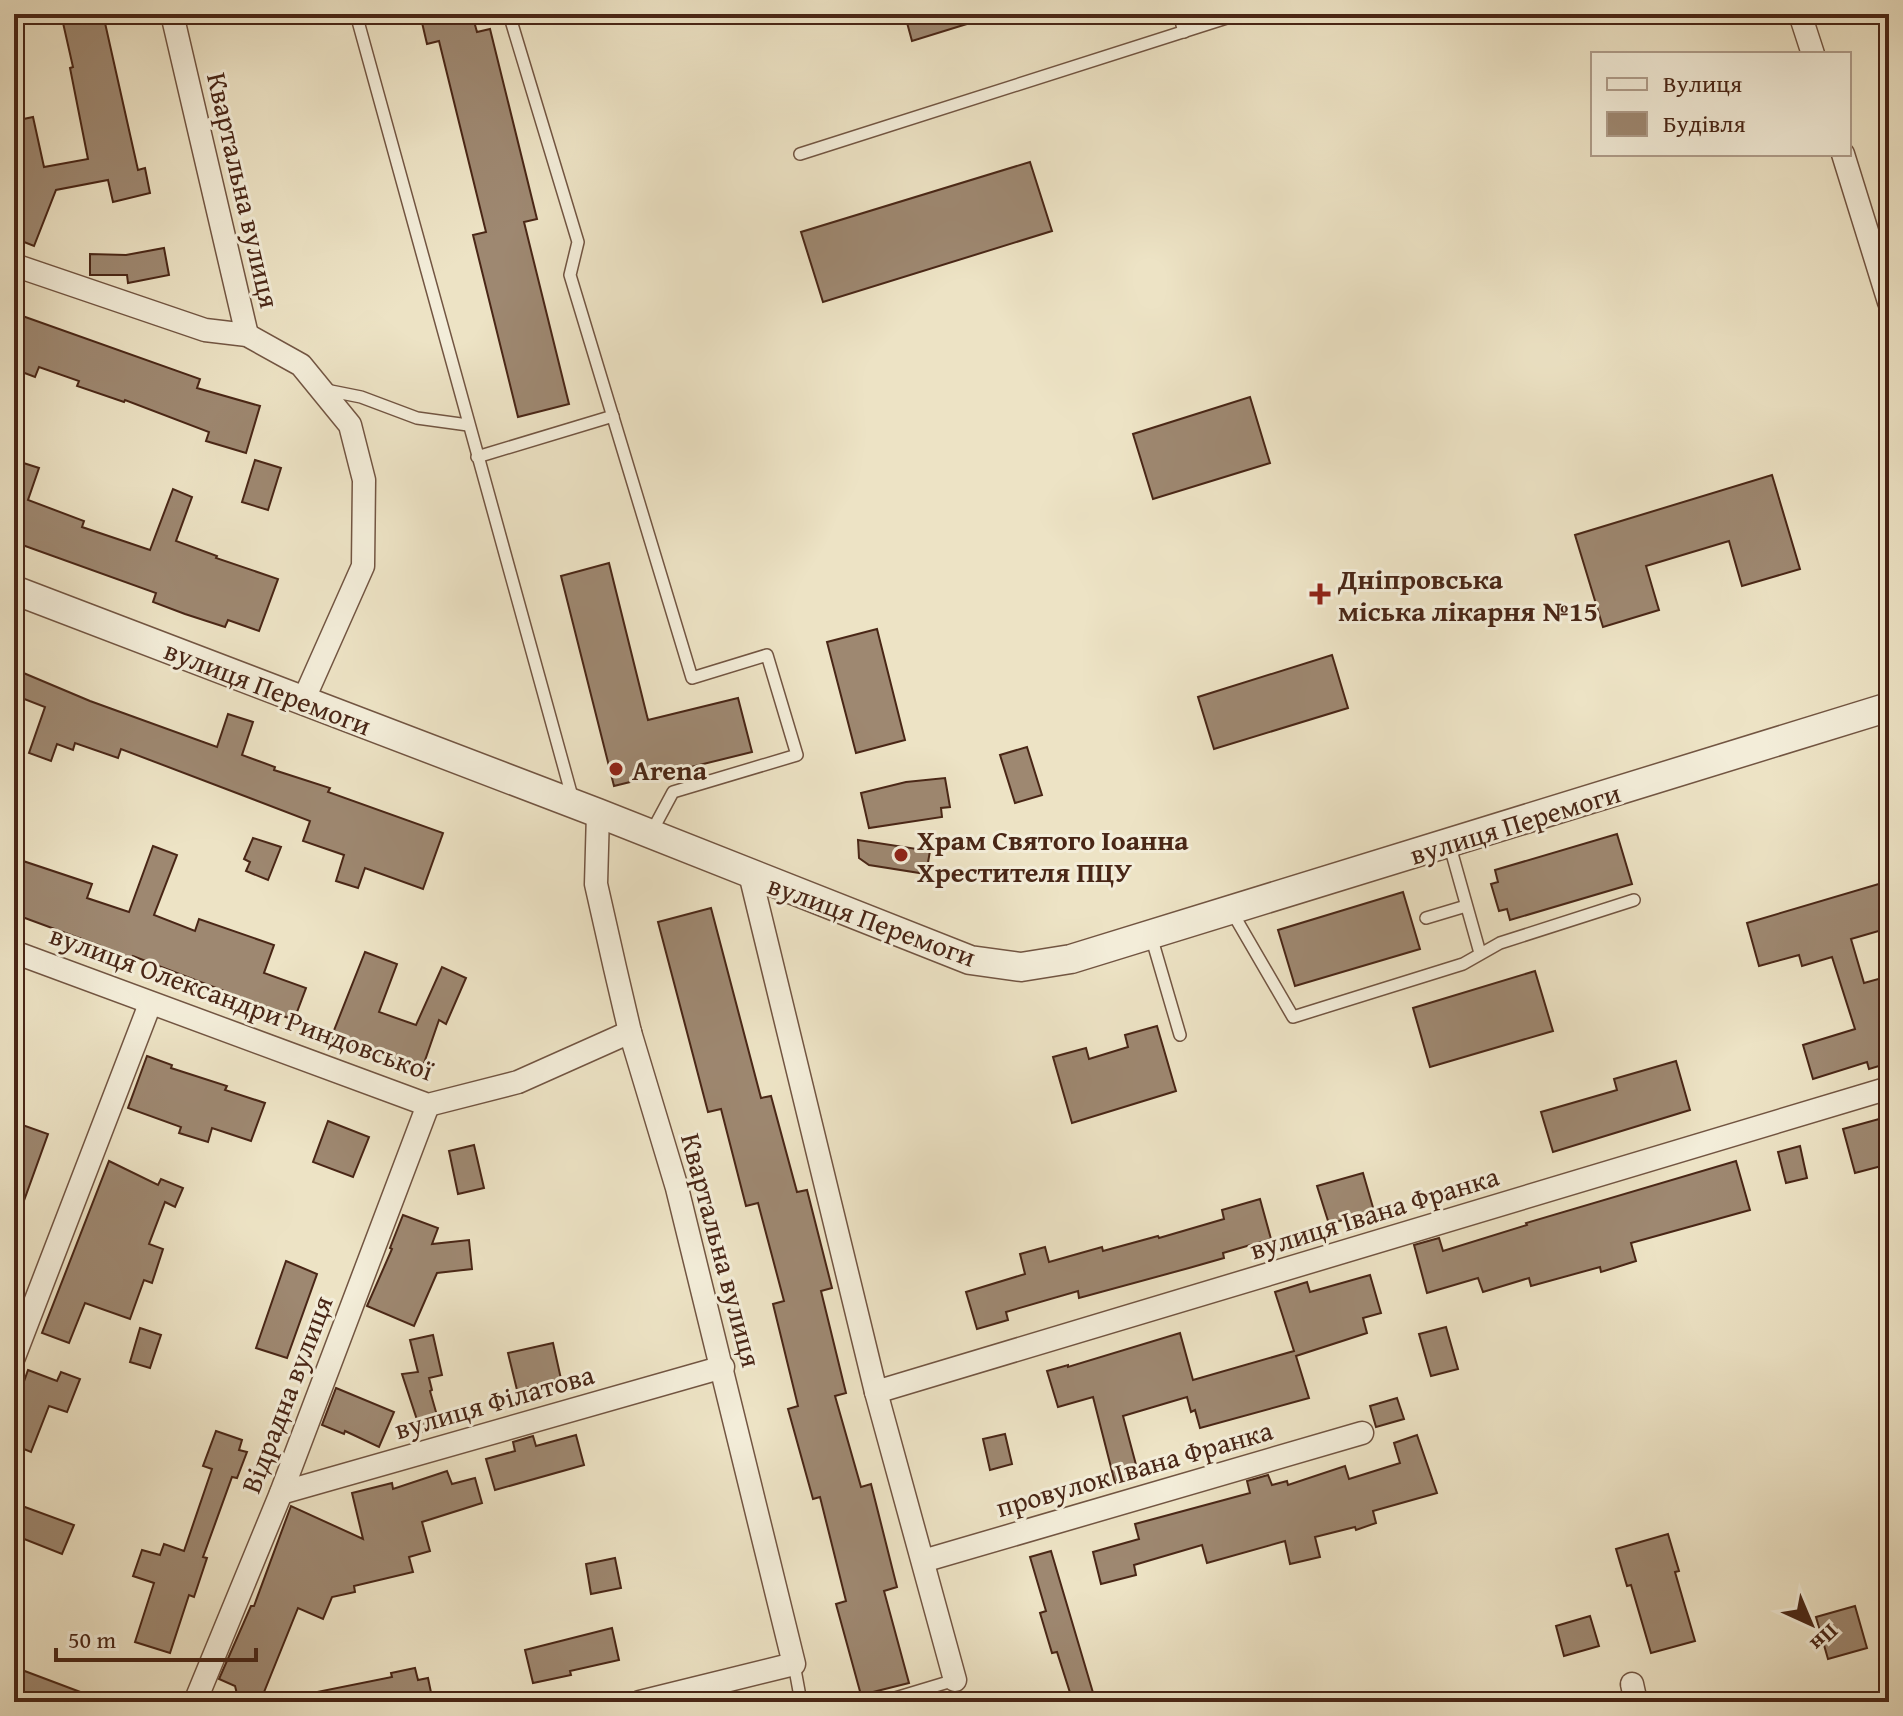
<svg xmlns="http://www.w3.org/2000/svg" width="1903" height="1716" font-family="'Gentium Book Plus',serif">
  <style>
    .building { fill: #9e8871; stroke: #492616; stroke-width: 2 }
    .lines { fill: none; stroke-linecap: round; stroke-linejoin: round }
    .service-casing { stroke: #725542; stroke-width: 14 }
    .minor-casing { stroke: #725542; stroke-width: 25 }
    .tertiary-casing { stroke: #725542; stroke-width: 31 }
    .service { stroke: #f3edd9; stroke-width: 11 }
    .minor { stroke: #f3edd9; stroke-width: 22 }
    .tertiary { stroke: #f3edd9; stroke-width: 28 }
    .poi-dot { fill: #8f2418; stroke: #f3edd9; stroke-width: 3 }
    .labels { text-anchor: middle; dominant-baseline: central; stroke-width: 6; stroke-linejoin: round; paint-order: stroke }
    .street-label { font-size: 28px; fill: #492616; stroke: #f3edd9 }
    .poi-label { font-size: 28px; font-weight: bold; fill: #492616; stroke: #f3edd9; text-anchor: start }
  </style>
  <rect width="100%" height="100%" fill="#ede3c5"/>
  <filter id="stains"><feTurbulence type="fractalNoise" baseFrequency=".0025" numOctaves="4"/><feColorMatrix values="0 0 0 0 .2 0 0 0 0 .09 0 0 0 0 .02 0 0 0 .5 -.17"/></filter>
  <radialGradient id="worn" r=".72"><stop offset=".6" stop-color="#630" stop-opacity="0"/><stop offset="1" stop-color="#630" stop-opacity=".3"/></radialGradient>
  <g class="building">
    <path d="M61 14H103L138 170 145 168 150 193 113 202 108 180 56 190 34 246 14 238V188L22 166 14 121 33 117 44 167 88 159 70 68 73 67Z"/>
    <path d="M420 14H472L477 32 490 29 537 219 524 222 569 404 518 417 473 235 486 232 439 41 427 44Z"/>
    <path d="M923 14H982L983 19 912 41 906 19Z"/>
    <path d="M1030 162 1052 231 823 302 801 232Z"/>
    <path d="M164 248 169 275 128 283 127 275H90V254L126 255Z"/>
    <path d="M14 313 200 379 197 388 260 406 246 453 206 441 209 432 125 400 124 402 77 386 79 381 39 367 35 377 14 369Z"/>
    <path d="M1250 397 1270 463 1153 499 1133 434Z"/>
    <path d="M14 460 39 468 28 500 84 521 82 527 150 550 173 489 192 497 176 541 217 556 216 558 278 579 259 631 228 620 225 627 185 614 153 602 156 593 14 542Z"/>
    <path d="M255 460 281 468 268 510 242 502Z"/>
    <path d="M1772 475 1800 569 1742 586 1729 541 1646 566 1659 610 1603 627 1575 535Z"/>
    <path d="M609 563 648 720 738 698 752 752 614 786 561 576Z"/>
    <path d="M877 629 905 740 856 753 827 642Z"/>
    <path d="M1332 655 1348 708 1214 749 1198 697Z"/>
    <path d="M14 669 90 701 217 747 228 714 253 722 242 755 275 767 274 770 330 788 328 792 443 833 423 889 365 868 358 888 336 881 344 855 303 841 310 821 121 749 118 758 75 743 73 750 57 744 51 761 29 753 45 707 14 695Z"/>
    <path d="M1027 747 1042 795 1015 803 1000 755Z"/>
    <path d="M945 778 950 807 941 808 942 817 869 828 861 793 906 782Z"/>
    <path d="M1617 834 1632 884 1510 920 1507 909 1499 911 1491 884 1498 882 1495 870Z"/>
    <path d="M253 838 281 847 268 880 246 871 250 862 244 859Z"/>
    <path d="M858 840 930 851 926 874 869 865 859 858Z"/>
    <path d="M153 846 177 855 154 915 195 931 199 919 274 945 264 973 306 988 294 1020 272 1012 273 1010 133 956 132 959 100 948 101 946 14 914V858L92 884 87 898 129 912Z"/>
    <path d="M1882 883 1889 909V928L1851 939 1864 983 1889 976V1063L1869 1069 1867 1062 1813 1079 1803 1045 1855 1029 1832 957 1802 966 1799 955 1759 966 1747 923Z"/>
    <path d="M1403 892 1420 949 1295 986 1278 930Z"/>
    <path d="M711 908 761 1098 771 1096 797 1192 807 1190 832 1288 821 1291 846 1393 835 1396 861 1487 871 1484 897 1587 884 1591 909 1683 861 1695 836 1604 846 1601 820 1497 813 1499 788 1409 798 1406 773 1304 784 1301 758 1203 746 1206 721 1109 708 1112 658 922Z"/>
    <path d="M365 952 397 964 379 1012 416 1025 442 967 466 978 446 1024 439 1020 422 1069 331 1038Z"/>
    <path d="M1535 971 1553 1031 1430 1067 1413 1008Z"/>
    <path d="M1157 1026 1176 1091 1072 1123 1053 1057 1086 1048 1089 1059 1128 1047 1125 1035Z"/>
    <path d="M147 1056 172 1065 171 1068 227 1086 225 1090 265 1103 251 1141 212 1128 208 1142 179 1133 181 1127 128 1108Z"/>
    <path d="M1676 1061 1690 1110 1553 1152 1541 1112 1617 1090 1614 1079Z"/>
    <path d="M1879 1119 1889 1164 1855 1173 1843 1129Z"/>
    <path d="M328 1121 369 1137 353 1177 313 1162Z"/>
    <path d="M14 1122 48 1134 17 1220H14Z"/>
    <path d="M474 1145 484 1188 458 1194 449 1151Z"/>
    <path d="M1800 1146 1807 1178 1786 1183 1778 1152Z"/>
    <path d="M109 1161 158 1185 161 1179 183 1188 175 1207 165 1202 149 1244 163 1249 152 1283 144 1280 130 1319 85 1303 69 1343 42 1333Z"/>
    <path d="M1736 1161 1750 1210 1631 1243 1636 1261 1601 1272 1600 1267 1531 1286 1529 1278 1483 1292 1478 1278 1427 1293 1414 1245 1439 1238 1443 1251 1527 1225 1526 1223Z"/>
    <path d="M1363 1173 1374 1211 1329 1224 1317 1186Z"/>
    <path d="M1260 1199 1271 1239 1223 1253 1224 1258 1189 1268 1079 1298 1078 1291 1006 1312 1008 1320 977 1329 966 1292 1025 1274 1020 1254 1045 1247 1049 1262 1102 1247 1103 1251 1158 1236 1159 1238 1224 1219 1222 1210Z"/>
    <path d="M403 1215 438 1228 432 1244 469 1240 472 1269 437 1273 414 1326 367 1306 392 1249 390 1248Z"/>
    <path d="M286 1261 317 1274 287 1358 256 1348Z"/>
    <path d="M1370 1275 1381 1313 1363 1318 1367 1333 1296 1356 1309 1398 1200 1428 1195 1410 1191 1412 1187 1397 1123 1416 1139 1476 1115 1483 1093 1397 1058 1407 1047 1371 1068 1365V1367L1180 1333 1193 1380 1294 1351 1275 1292 1307 1282 1310 1292Z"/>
    <path d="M1446 1327 1458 1369 1431 1376 1419 1334Z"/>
    <path d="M140 1328 161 1335 150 1368 130 1362Z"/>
    <path d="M433 1335 442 1375 429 1378 432 1390 430 1391 440 1426 421 1432 402 1374 418 1372 410 1340Z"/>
    <path d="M553 1343 561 1379 517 1390 508 1353Z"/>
    <path d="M28 1370 57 1381 61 1372 80 1379 67 1412 49 1406 31 1452 14 1445V1410Z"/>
    <path d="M336 1388 394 1412 379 1447 345 1431 344 1434 322 1425Z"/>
    <path d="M1397 1398 1404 1419 1376 1427 1370 1406Z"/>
    <path d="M216 1431 242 1440 239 1450 247 1452 237 1478 232 1477 203 1557 207 1558 194 1597 189 1595 170 1653 135 1642 154 1583 133 1576 142 1550 160 1555 164 1544 184 1551 212 1469 203 1466Z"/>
    <path d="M1005 1434 1012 1464 990 1470 983 1439Z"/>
    <path d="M576 1435 584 1465 495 1490 486 1459 515 1451 513 1442 533 1436 536 1446Z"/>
    <path d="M1417 1435 1437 1493 1373 1511 1376 1523 1356 1530 1355 1527 1315 1537 1320 1557 1290 1564 1285 1541 1207 1563 1202 1545 1134 1565 1136 1575 1101 1584 1093 1552 1139 1539 1135 1524 1250 1493 1247 1481 1268 1475 1272 1485 1287 1481 1288 1485 1345 1466 1349 1479 1400 1463 1394 1443Z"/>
    <path d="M447 1471 452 1484 475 1478 482 1503 422 1522 430 1551 409 1557 413 1572 354 1586 355 1592 332 1597 323 1619 298 1608 260 1702H239L235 1686 219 1679 251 1606H254L291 1506 363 1539 352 1493 392 1483 393 1489Z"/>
    <path d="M14 1503 74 1525 62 1554 14 1535Z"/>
    <path d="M1668 1534 1679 1571 1675 1572 1695 1641 1651 1653 1631 1585 1627 1586 1616 1549Z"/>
    <path d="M1051 1551 1094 1696 1073 1702 1057 1652 1052 1653 1040 1613 1046 1611 1030 1557Z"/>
    <path d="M615 1558 621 1588 591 1594 586 1564Z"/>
    <path d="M1855 1606 1867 1648 1828 1659 1816 1617Z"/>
    <path d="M1590 1616 1599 1646 1564 1656 1556 1626Z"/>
    <path d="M612 1628 619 1660 570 1671 571 1675 533 1683 525 1650Z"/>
    <path d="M14 1667 99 1699V1702H14Z"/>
    <path d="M415 1668 418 1680 428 1678 433 1702H318L317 1692 392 1677 391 1673Z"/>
  </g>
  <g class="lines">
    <g class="service-casing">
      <g id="service">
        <path d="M356 14 573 800"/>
        <path d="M509 14 578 242 570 275 692 678 767 655 797 755 673 792 651 833"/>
        <path d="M1179 14 1184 32"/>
        <path d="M800 154 1239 14"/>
        <path d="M326 390 361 397 417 418 468 425"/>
        <path d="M477 457 613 416"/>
        <path d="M1449 843 1480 953"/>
        <path d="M1232 912 1293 1017 1463 964 1500 943 1634 900"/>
        <path d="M1426 918 1466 906"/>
        <path d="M1151 936 1180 1035"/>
        <path d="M794 1664 801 1702"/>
        <path d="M882 1702 955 1680"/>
      </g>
    </g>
    <g class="minor-casing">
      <g id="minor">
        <path d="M172 14 247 335"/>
        <path d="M1800 14 1813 54"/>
        <path d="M1843 154 1889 302"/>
        <path d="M14 265 205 330 247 335 301 365 350 425 364 480 363 566 303 701"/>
        <path d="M598 813 596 884 615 968 630 1032 677 1188 794 1664 640 1702"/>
        <path d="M750 874 876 1392 955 1680"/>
        <path d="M14 952 428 1105 518 1082 630 1032"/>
        <path d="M14 1357 150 1004"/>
        <path d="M876 1392 1889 1088"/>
        <path d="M281 1493 723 1367"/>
        <path d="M923 1561 1362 1433"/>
        <path d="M1632 1684 1636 1702"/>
        <path d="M195 1702 281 1493 428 1105"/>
      </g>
    </g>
    <g class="tertiary-casing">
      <path id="tertiary" d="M14 590 598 813 970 960 1021 967 1071 959 1889 707"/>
    </g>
    <use href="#service" class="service"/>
    <use href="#minor" class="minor"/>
    <use href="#tertiary" class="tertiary"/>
  </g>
  <g class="poi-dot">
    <path d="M1316 582h8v8h8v8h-8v8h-8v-8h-8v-8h8z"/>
    <circle cx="616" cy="769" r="8"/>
    <circle cx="901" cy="855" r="8"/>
  </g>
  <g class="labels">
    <g class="street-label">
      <text transform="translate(244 190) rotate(77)">Квартальна вулиця</text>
      <text transform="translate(268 687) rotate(21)">вулиця Перемоги</text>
      <text transform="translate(1515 823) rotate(-17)">вулиця Перемоги</text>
      <text transform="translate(872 920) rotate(20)">вулиця Перемоги</text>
      <text transform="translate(242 1002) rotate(20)">вулиця Олександри Риндовської</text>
      <text transform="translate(1374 1212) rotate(-17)">вулиця Івана Франка</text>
      <text transform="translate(722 1250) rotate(75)">Квартальна вулиця</text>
      <text transform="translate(286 1394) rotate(-69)">Відрадна вулиця</text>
      <text transform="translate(494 1401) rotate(-16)">вулиця Філатова</text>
      <text transform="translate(1134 1468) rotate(-16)">провулок Івана Франка</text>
    </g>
    <g class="poi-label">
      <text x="1338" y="578">Дніпровська<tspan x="1338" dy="32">міська лікарня №15</tspan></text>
      <text x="632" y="769">Arena</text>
      <text x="917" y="839">Храм Святого Іоанна<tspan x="917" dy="32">Хрестителя ПЦУ</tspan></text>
    </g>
  </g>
  <rect width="1903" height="1716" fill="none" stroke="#ede3c5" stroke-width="48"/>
  <rect x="16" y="16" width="1871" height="1684" fill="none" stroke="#492616" stroke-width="4"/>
  <rect x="24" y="24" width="1855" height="1668" fill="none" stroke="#492616" stroke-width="2"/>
  <rect x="1591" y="52" width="260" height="104" fill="#f3edd9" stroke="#af9d8b" stroke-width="2"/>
  <rect x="1607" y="78" width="40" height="12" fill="#f3edd9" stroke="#af9d8b" stroke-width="2"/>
  <text x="1663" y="92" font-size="24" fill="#492616">Вулиця</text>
  <rect x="1607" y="112" width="40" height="24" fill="#9e8871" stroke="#af9d8b" stroke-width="2"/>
  <text x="1663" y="132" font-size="24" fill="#492616">Будівля</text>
  <g transform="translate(1811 1624) rotate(136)" stroke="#f3edd9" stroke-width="6" paint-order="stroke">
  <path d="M0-6L14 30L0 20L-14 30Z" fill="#492616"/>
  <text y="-12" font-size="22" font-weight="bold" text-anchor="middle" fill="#492616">Пн</text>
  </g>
  <path d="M56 1648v12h200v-12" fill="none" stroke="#492616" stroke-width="4"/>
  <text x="68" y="1648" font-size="24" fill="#492616" stroke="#f3edd9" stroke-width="6" paint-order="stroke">50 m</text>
  <rect width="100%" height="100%" filter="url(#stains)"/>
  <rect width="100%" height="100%" fill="url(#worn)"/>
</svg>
